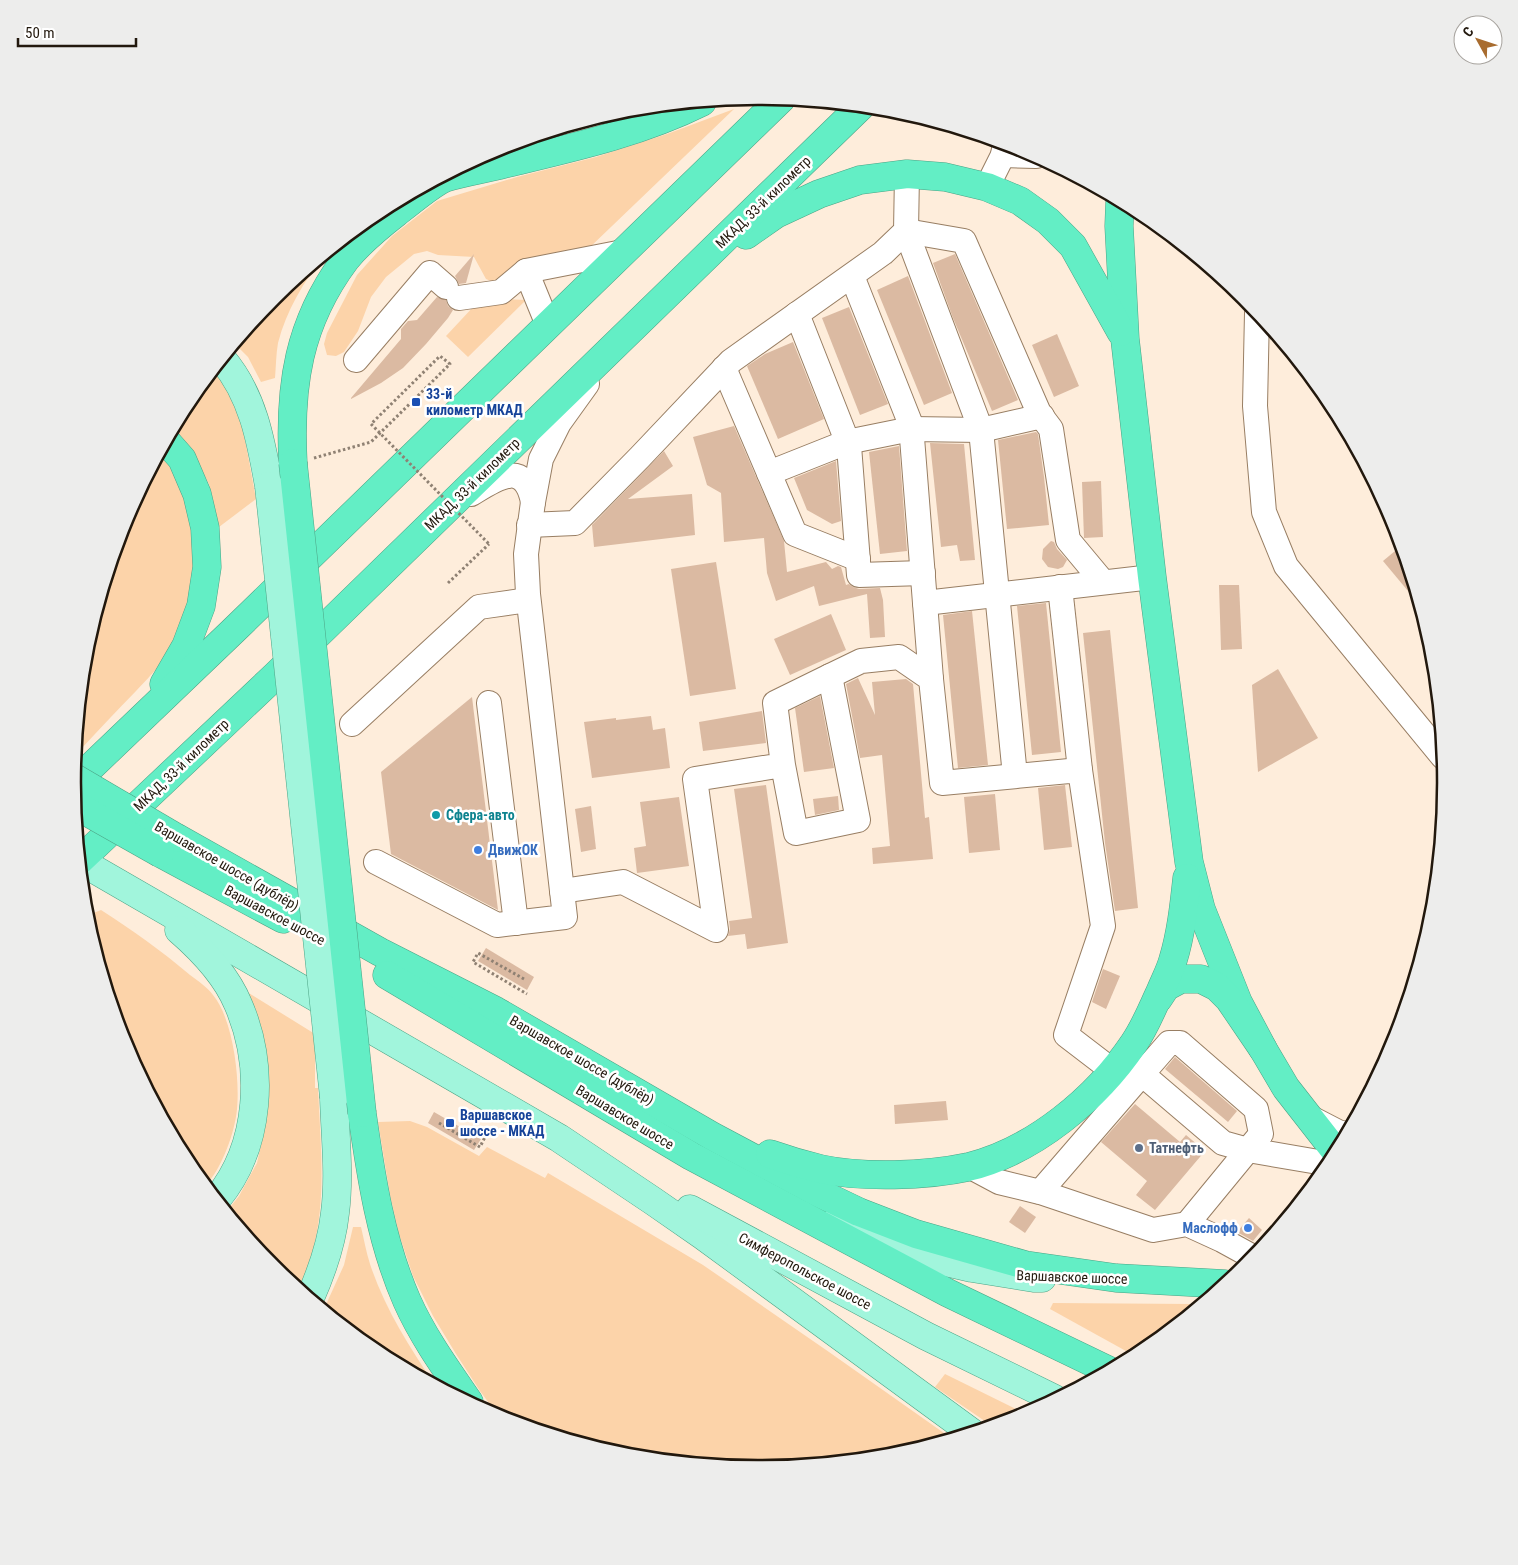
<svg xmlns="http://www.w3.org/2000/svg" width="1518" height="1565" font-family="'Roboto Condensed',sans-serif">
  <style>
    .green { fill: #fcd3a9 }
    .building { fill: #dbbaa2 }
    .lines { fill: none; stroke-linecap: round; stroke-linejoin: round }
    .minor-casing { stroke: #987e63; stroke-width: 26 }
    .major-casing { stroke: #4ca385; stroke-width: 29 }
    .highway-casing { stroke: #4ca385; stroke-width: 29 }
    .path { stroke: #8f8173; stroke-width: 3; stroke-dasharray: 2.5 2.5; stroke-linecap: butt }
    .minor { stroke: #fff; stroke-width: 24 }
    .major { stroke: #a1f5dc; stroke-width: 28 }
    .highway { stroke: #63eec5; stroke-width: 28 }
    .major-bridge-casing { stroke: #4ca385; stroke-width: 29; stroke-linecap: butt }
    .highway-bridge-casing { stroke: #4ca385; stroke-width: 29; stroke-linecap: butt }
    .path-bridge { stroke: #8f8173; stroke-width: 3; stroke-dasharray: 2.5 2.5; stroke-linecap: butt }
    .major-bridge { stroke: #a1f5dc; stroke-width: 28 }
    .highway-bridge { stroke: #63eec5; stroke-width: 28 }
    .transit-dot { fill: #1a4fb4; stroke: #fff; stroke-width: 2 }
    .culture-dot { fill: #0f9aa8; stroke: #fff; stroke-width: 2 }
    .shop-dot { fill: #3f7fe0; stroke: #fff; stroke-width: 2 }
    .service-dot { fill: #5c6f8a; stroke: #fff; stroke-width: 2 }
    .labels { text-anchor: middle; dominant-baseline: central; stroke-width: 5; stroke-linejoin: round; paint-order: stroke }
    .street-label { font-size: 14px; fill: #22180d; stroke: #fff }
    .transit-label { font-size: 14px; font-weight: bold; fill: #164399; stroke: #fff; text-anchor: start }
    .culture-label { font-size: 14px; font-weight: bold; fill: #0d838f; stroke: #fff; text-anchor: start }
    .shop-label { font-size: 14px; font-weight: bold; fill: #366cbe; stroke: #fff; text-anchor: start }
    .service-label { font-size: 14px; font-weight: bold; fill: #4e5e75; stroke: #fff; text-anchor: start }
    .rim { fill: none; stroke: #22180d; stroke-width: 2.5 }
  </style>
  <rect width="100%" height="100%" fill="#feeddb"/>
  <g class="green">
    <path d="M734 109 587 250 498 284 486 279 474 257 438 255 427 251 414 254 386 277 371 297 358 331 344 352 336 356 327 355 324 344 327 333 357 275 392 236 437 201 517 177 596 157 667 134Z"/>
    <path d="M324 256C304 281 286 311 278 343 276 354 276 366 275 378L261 382 248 357 235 344 274 297Z"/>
    <path d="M502 299 526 300 468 357 446 336 475 305Z"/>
    <path d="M214 369 233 399 242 423 256 499 219 527 209 484 191 449 173 429 188 401Z"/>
    <path d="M160 454C170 465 181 481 186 496 200 540 197 599 176 641 167 659 150 676 136 691 117 710 99 730 81 749L76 747 86 648 125 520Z"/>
    <path d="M101 910C132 930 162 951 190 975 198 981 207 987 213 995 233 1019 240 1078 237 1109 235 1132 222 1168 206 1185L188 1164 125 1045 86 916Z"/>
    <path d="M244 990 315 1034V1088H318C321 1158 330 1223 299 1289L273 1268 227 1211 239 1196 257 1163 265 1127 268 1090Z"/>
    <path d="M410 1121 427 1127 479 1156 487 1147 545 1178 548 1173 703 1265 829 1352 951 1438 893 1456 759 1469 625 1456 500 1418 480 1391 456 1354 433 1316 413 1276 399 1234 390 1195 378 1122Z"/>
    <path d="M353 1227H361C364 1239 366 1252 370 1264 384 1307 409 1346 434 1384L377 1353 324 1309 344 1265Z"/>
    <path d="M1053 1303 1193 1304 1190 1312 1135 1356 1050 1309Z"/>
    <path d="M945 1374 1024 1413 1026 1414 992 1426 935 1387Z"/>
  </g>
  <g class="building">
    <path d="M474 254 466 283 459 284 455 276Z"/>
    <path d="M955 254 1018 400 992 411 953 318 933 263Z"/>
    <path d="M908 276 952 393 924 405 877 290Z"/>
    <path d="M437 297 446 300 448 306 453 310 448 318 426 344 403 368 381 383 351 399V398L401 339V329L408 321 417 320Z"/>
    <path d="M849 307 888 404 860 415 822 318Z"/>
    <path d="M1057 334 1079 386 1054 397 1032 345Z"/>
    <path d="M793 342 824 419 778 439 747 366 765 354Z"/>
    <path d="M734 426 784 541 787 572 826 562 832 569 838 566 841 567 846 585 849 584 853 587 859 589 880 588 883 600 885 637 870 638 867 594 819 606 814 586 776 601 767 573 764 538 724 542 721 493 707 485 693 437Z"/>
    <path d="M1036 432 1038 434 1044 477 1049 525 1007 529 998 440Z"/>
    <path d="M930 443 964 444 975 560 960 561 957 545 941 547Z"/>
    <path d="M899 446 907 551 880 554 869 452Z"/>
    <path d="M664 451 673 466 628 499 692 494 695 535 594 547 592 525Z"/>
    <path d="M836 461 841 521 832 524 807 510 794 478Z"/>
    <path d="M1101 481 1103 537 1084 538 1082 482Z"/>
    <path d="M1051 541 1054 542 1057 549 1067 560 1063 567 1058 569 1048 567 1042 559 1043 549Z"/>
    <path d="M1401 546 1419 603H1418L1383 561Z"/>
    <path d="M716 562 736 689 690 696 671 569Z"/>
    <path d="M1219 585H1239L1242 649 1221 650Z"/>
    <path d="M1046 603 1061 752 1032 755 1017 606Z"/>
    <path d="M972 611 988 765 958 768 943 615Z"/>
    <path d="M831 614 846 650 790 675 774 639Z"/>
    <path d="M1110 630 1138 908 1115 911 1105 843 1083 633Z"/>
    <path d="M1278 669 1318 738 1258 772 1252 685Z"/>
    <path d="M858 678 875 715 872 682 906 679 913 684 925 818 929 817 933 859 873 864 872 848 890 846 882 755 860 758 846 684Z"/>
    <path d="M820 696 834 768 804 772 795 708Z"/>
    <path d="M472 697 498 910 391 854 381 772Z"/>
    <path d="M762 711 766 743 703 751 699 722Z"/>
    <path d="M651 716 653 730 665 728 670 768 592 778 584 722 616 718V720Z"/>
    <path d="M766 785 788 943 747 949 745 934 728 936 730 929 729 921 752 918 734 789Z"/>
    <path d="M1065 785 1072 847 1044 850 1038 788Z"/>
    <path d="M995 794 1000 850 969 853 964 797Z"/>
    <path d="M838 796 839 810 815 815 813 799Z"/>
    <path d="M679 797 689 866 637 873 634 848 646 846 640 802Z"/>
    <path d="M591 806 596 849 581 852 575 809Z"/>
    <path d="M486 948 534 977 527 990 478 961Z"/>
    <path d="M1103 969 1120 976 1106 1009 1092 1002Z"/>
    <path d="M1175 1057 1237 1111 1228 1122 1165 1069Z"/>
    <path d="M946 1101 948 1120 895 1124 894 1105Z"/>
    <path d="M1135 1104 1180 1142 1186 1135 1205 1151 1155 1210 1136 1195 1147 1181 1101 1142Z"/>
    <path d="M434 1112 481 1139 474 1150 428 1123Z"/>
    <path d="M1020 1206 1036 1217 1025 1233 1009 1222Z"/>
    <path d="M1249 1218 1262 1230 1253 1241 1237 1232Z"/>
  </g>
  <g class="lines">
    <g class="minor-casing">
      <g id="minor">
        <path d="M1003 155 1036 156"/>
        <path d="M987 187 1003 155 1005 143"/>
        <path d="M906 231 981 430 1015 776"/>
        <path d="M906 231 964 241 1039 413 1051 429 1068 540 1103 582"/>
        <path d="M526 271 548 325"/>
        <path d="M852 276 911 425 931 679"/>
        <path d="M459 298 501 292 526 271 623 252"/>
        <path d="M1257 313 1255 406 1264 512 1286 566 1443 757"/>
        <path d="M797 314 849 446 859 575 923 573"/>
        <path d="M356 360 430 273 446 287"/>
        <path d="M724 368 795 534 858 559"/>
        <path d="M769 473 847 442 911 429 981 430 1042 416"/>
        <path d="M471 494C496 479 524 458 533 502"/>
        <path d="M529 525 575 523 640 457 731 361 883 253 906 231 907 174"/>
        <path d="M1060 587 1080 770"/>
        <path d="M925 603 1152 577"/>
        <path d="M830 676 861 661 899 657 931 679 942 783 1080 770 1103 926 1066 1035 1113 1071"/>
        <path d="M489 703 516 923"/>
        <path d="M352 724 479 607 528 600"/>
        <path d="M376 862 497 925 565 917 528 594 526 554 533 502 541 459 559 423 587 384"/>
        <path d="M562 891 623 882 716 930 695 779 783 765 796 833 858 820 830 676 775 703 783 765"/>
        <path d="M1142 1074 1169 1043H1180L1256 1109 1261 1134 1187 1224"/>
        <path d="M1309 1117 1338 1132 1346 1134"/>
        <path d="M969 1166 999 1182 1040 1192 1153 1230 1187 1224 1222 1240 1253 1257"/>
        <path d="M1040 1192 1142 1074 1223 1143 1248 1150 1330 1164"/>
      </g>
    </g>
    <g class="major-casing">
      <g id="major">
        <path d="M222 359C253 395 261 441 269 486"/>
        <path d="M80 861 559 1138 653 1201 702 1235 971 1432"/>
        <path d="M179 930C202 950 226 975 238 1004 265 1066 261 1146 217 1199"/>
        <path d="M690 1209 926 1336 1055 1399"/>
        <path d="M836 1222 920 1256 972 1268 1034 1278H1042"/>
        <path d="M310 1298C322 1271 332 1242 335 1213 340 1175 335 1135 334 1097"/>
      </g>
    </g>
    <g class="highway-casing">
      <g id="highway">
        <path d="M1120 201 1119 226 1125 339 1152 577 1189 862 1201 909 1238 1002 1263 1049"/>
        <path d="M746 235 776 214 819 194 860 180 907 174 945 177 987 187 1020 201 1048 221 1073 246 1121 332"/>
        <path d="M293 463C289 386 298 323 346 259 360 242 378 227 396 213 406 205 434 182 445 178 464 172 485 169 504 164 571 148 640 133 702 102"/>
        <path d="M164 684 186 646 201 606 207 567 205 528 197 494 182 459 167 442"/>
        <path d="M73 784 233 631 782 98"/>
        <path d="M177 838 380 952 496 1011 712 1136 813 1190 859 1212 916 1234 1025 1265 1116 1278 1225 1284"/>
        <path d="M160 853 283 919"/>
        <path d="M80 860 276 675 861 106"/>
        <path d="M387 975 691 1156 948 1293 1108 1370"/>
        <path d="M1158 999 1166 987 1181 979H1201L1217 987 1229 999 1263 1049 1286 1088 1336 1152"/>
        <path d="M362 1113C371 1177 381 1242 407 1301 423 1337 447 1370 469 1402"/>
        <path d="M770 1154C787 1160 804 1165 821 1169 863 1178 926 1176 968 1167 1034 1151 1097 1098 1134 1043 1145 1027 1152 1009 1160 992 1164 982 1170 971 1173 960 1181 934 1184 906 1187 878"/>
      </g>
    </g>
    <g class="path">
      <path d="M314 458 371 442 450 364 440 356 371 424"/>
      <path d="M448 583 489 544"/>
      <path d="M524 979 478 953 473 962 527 994"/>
      <path d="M439 1123 480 1147 485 1137"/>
    </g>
    <use href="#minor" class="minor"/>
    <use href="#major" class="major"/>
    <use href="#highway" class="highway"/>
    <g class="major-bridge-casing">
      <path id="major-bridge" d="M269 486 334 1097"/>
    </g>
    <g class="highway-bridge-casing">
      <g id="highway-bridge">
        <path d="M293 463 362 1113"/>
        <path d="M73 777 177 838"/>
        <path d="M75 805 160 853"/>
      </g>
    </g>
    <path class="path-bridge" d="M371 424 489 544"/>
    <use href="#major-bridge" class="major-bridge"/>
    <use href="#highway-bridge" class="highway-bridge"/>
  </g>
  <g class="transit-dot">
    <rect x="411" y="397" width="10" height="10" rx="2.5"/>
    <rect x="445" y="1118" width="10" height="10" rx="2.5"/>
  </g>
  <circle class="culture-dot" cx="436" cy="815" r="5"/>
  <g class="shop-dot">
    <circle cx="478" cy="850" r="5"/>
    <circle cx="1248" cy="1228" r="5"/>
  </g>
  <circle class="service-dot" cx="1139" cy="1148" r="5"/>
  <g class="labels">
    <g class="street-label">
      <text transform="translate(763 202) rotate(-44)">МКАД, 33-й километр</text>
      <text transform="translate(472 484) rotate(-44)">МКАД, 33-й километр</text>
      <text transform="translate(181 765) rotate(-44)">МКАД, 33-й километр</text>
      <text transform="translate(227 866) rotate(30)">Варшавское шоссе (дублёр)</text>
      <text transform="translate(275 915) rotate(28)">Варшавское шоссе</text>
      <text transform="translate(582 1060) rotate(30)">Варшавское шоссе (дублёр)</text>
      <text transform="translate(625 1117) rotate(31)">Варшавское шоссе</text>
      <text transform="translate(805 1271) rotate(28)">Симферопольское шоссе</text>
      <text transform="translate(1072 1277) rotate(2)">Варшавское шоссе</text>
    </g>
    <g class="transit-label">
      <text x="426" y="394">33-й<tspan x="426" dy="16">километр МКАД</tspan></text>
      <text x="460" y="1115">Варшавское<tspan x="460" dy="16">шоссе - МКАД</tspan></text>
    </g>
    <g class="culture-label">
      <text x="446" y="815">Сфера-авто</text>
    </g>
    <g class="shop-label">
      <text x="488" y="850">ДвижОК</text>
      <text x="1238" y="1228" text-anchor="end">Маслофф</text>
    </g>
    <g class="service-label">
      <text x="1149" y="1148">Татнефть</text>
    </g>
  </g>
  <path d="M0 0H1518V1565H0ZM758 105H760A677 677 0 0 1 1437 782V783A677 677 0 0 1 760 1460H758A677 677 0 0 1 81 783V782A677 677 0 0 1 758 105Z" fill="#ededec" fill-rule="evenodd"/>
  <path class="rim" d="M758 105H760A677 677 0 0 1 1437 782V783A677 677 0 0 1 760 1460H758A677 677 0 0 1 81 783V782A677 677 0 0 1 758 105Z"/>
  <g transform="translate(1478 40) rotate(310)"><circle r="24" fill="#ffffff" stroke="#a7a39e"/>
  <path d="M0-4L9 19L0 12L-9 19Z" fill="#a86c2f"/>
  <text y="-8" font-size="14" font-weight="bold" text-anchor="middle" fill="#22180d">С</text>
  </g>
  <path d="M18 38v8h118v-8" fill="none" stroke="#22180d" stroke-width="2.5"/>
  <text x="25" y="38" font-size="15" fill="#22180d" stroke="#ffffff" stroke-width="4" paint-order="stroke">50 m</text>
</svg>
